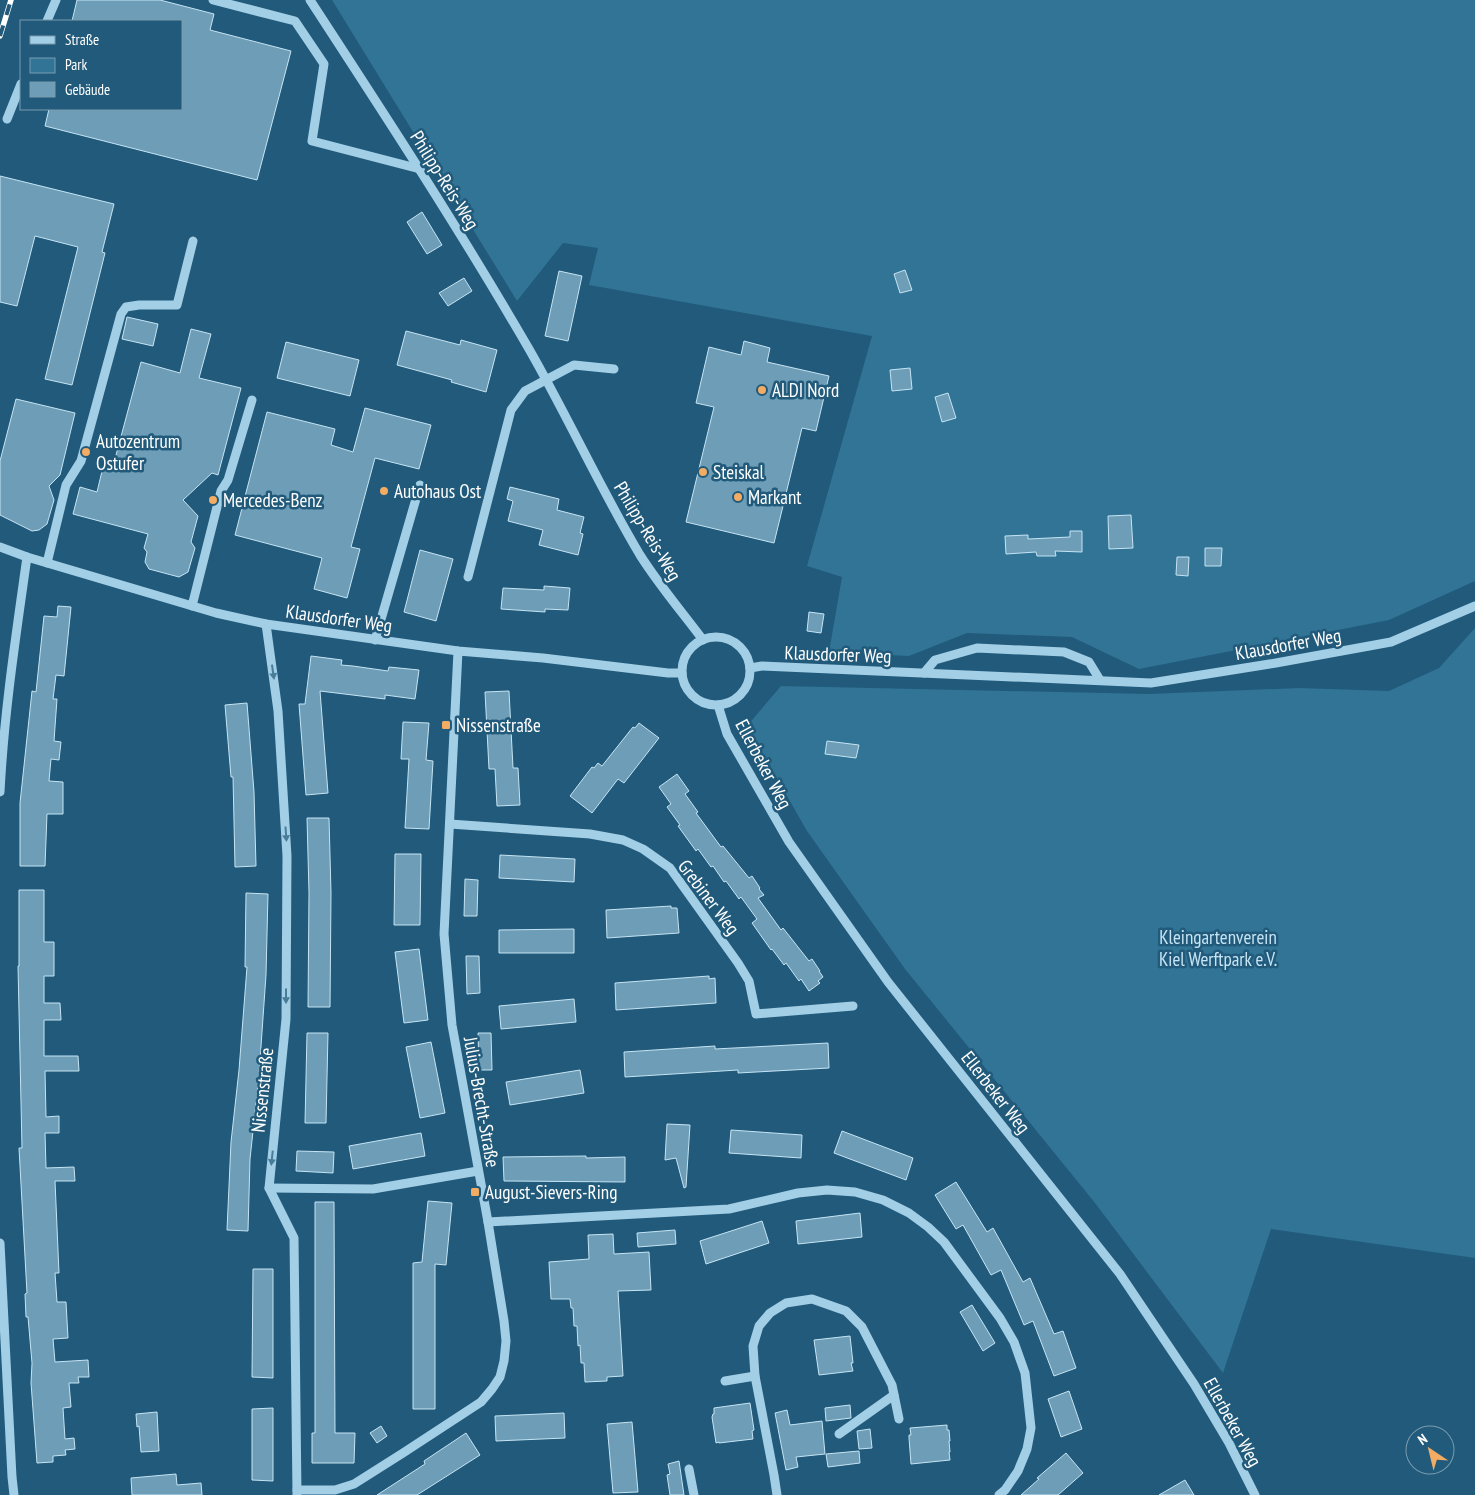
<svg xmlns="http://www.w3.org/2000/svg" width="1475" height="1495" font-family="'PT Sans Narrow',sans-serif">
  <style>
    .green { fill: #317496 }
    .building { fill: #6e9eb7; stroke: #c5e4f4 }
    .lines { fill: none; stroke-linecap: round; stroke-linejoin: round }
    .minor { stroke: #a2cee6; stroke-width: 9 }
    .rail-casing { stroke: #fff; stroke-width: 5.5 }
    .rail { stroke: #215a7a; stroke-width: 4; stroke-dasharray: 11; stroke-linecap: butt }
    .oneway { fill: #487d9a }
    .poi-dot { fill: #f2ac63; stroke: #215a7a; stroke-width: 2 }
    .labels { text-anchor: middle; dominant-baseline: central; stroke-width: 5; stroke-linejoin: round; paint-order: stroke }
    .street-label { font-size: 19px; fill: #fff; stroke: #215a7a }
    .poi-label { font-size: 19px; fill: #fff; stroke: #215a7a; text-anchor: start }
    .park-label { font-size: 19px; fill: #c5e4f4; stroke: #215a7a }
  </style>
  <rect width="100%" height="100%" fill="#215a7a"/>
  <g class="green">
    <path d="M332 0H1475V581L1389 620 1139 669 1072 637 967 633 909 656 829 652 842 577 807 566 872 336 589 285 598 248 563 243 517 301Z"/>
    <path d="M1475 628V1258L1271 1229 1223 1373 1095 1203 905 969 807 831 747 726 781 686 1149 694 1299 688 1389 691 1439 668Z"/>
  </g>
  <g class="building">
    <path d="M77 0H160L214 14 210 30 291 51 257 180 45 126 49 109H181V21H72Z"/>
    <path d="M0 176 114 204 102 252 105 253 72 385 45 379 78 247 35 236 17 306 0 302Z"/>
    <path d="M422 212 442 245 427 254 407 222Z"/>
    <path d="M905 270 912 290 900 293 894 274Z"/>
    <path d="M559 271 582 276 568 341 545 336Z"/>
    <path d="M464 278 472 291 448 306 439 293Z"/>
    <path d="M127 317 158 324 153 346 122 339Z"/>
    <path d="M191 329 211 334 199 378 241 388 218 475 212 473 183 500 198 516 191 542 195 548 188 572 179 577 149 569 145 562 147 552 144 548 148 534 73 514 80 487 97 492 103 467 112 470 141 362 180 373Z"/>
    <path d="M406 331 460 345 461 340 497 350 486 392 451 382 452 380 397 365Z"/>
    <path d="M744 341 770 348 767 362 829 376 816 431 802 428 774 543 686 522 714 407 696 403 709 347 741 355Z"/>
    <path d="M286 342 359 360 350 396 277 378Z"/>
    <path d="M910 368 912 389 892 391 890 370Z"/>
    <path d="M948 393 956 418 942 422 935 397Z"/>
    <path d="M16 399 75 413 60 475 49 486 54 500 47 524 39 530 32 531 0 515V461Z"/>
    <path d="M365 408 431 425 419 469 375 458 351 547 360 549 347 598 314 589 322 558 235 535 267 412 335 429 331 445 353 452Z"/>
    <path d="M510 487 559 499 557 510 584 517 580 533 583 534 578 555 539 545 543 530 508 521 513 501 507 499Z"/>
    <path d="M1131 515 1133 548 1109 549 1108 516Z"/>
    <path d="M1070 531H1082V552L1055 551 1056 556H1037L1036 552 1006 554 1005 536 1028 535V539L1070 537Z"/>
    <path d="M1205 548H1222L1221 566H1205Z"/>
    <path d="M420 550 453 559 436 621 404 612Z"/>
    <path d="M1177 557H1189L1188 576 1176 575Z"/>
    <path d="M544 586 570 588 568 610 545 609V612L501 609 503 588 544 590Z"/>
    <path d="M58 606 71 607 64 676 56 675 53 699H57L54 741 61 742 59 760 51 759 49 781 63 782V814H47L45 866H20V803L32 691 36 692 44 616 57 617Z"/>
    <path d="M809 612 824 614 821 633 807 631Z"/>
    <path d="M311 656 342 660 341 665 353 666 388 671 389 667 419 670 415 699 385 695V699L320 691 328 793 306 795 299 704H305Z"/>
    <path d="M509 691 513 768H518L520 805 497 806 495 769H489L485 692Z"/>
    <path d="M247 703 254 792 256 866 235 867 233 777H231L225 705Z"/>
    <path d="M403 722 429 723 426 760 433 761 429 829 405 828 409 759H401Z"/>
    <path d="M639 723 659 738 624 783 618 779 592 813 570 796 592 767 594 768 598 763 602 766 633 727 635 728Z"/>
    <path d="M827 741 859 745 856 758 825 754Z"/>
    <path d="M677 774 689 791 685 794 698 812 696 813 721 847 723 846 749 878 752 876 760 888 759 889 764 895 758 898 781 930 783 928 809 961 812 959 820 971H819L823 977 818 981 820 983 809 991 801 979 799 981 786 963 784 965 772 949 771 950 752 923 757 919 741 897 739 899 726 881 724 882 713 866 711 867 698 849 696 851 678 826 680 825 667 807 671 804 659 787Z"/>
    <path d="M307 818H329L331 893 330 1007H308L309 893Z"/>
    <path d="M395 854H421L420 925H394Z"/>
    <path d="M500 855 575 859 574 882 499 878Z"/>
    <path d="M465 879 478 880 477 916H464Z"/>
    <path d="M19 890H44V942H54V976H44V1003H60L61 1020H44V1056H78L79 1071H45L46 1117 59 1116V1133H45L46 1168 74 1167 75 1181H55L59 1273H55L57 1302H66L68 1338 53 1339 55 1362 88 1360 89 1377H78L79 1383H69L71 1407 63 1408 65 1439 74 1438 75 1449 65 1450 66 1455 53 1456V1462L37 1463 31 1383 32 1363 28 1317H26L25 1294 27 1293 19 1148H22L18 966H19Z"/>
    <path d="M246 893 268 894 266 975 259 1075 250 1159 248 1231 227 1230 231 1142 239 1070 247 967H245Z"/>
    <path d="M671 906V908H677L679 933 607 938 606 910Z"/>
    <path d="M574 929V953H499V930Z"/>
    <path d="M419 949 428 1020 404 1023 395 952Z"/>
    <path d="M466 956H479L480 993 467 994Z"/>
    <path d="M709 976V979L715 978 716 1003 616 1010 615 983Z"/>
    <path d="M574 999 576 1022 501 1029 499 1006Z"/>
    <path d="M307 1033H328L326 1123H305Z"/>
    <path d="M478 1033H491L492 1070H479Z"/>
    <path d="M431 1042 445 1113 420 1118 406 1047Z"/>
    <path d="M828 1043 829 1068 738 1073V1070L625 1077 624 1052 715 1046V1049Z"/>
    <path d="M580 1070 584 1093 510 1105 506 1082Z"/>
    <path d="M667 1124 690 1125 686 1187 684 1188 676 1158 665 1160Z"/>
    <path d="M731 1130 802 1135 801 1158 729 1153Z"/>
    <path d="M842 1131 913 1158 906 1180 834 1153Z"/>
    <path d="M421 1133 425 1156 353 1169 349 1146Z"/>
    <path d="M297 1151 334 1152 333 1173 296 1171Z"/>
    <path d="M586 1156V1158L625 1157V1182L504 1181 503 1157Z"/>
    <path d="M956 1182 987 1232 993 1228 1023 1282 1030 1278 1054 1334 1063 1331 1076 1368 1054 1376 1033 1321 1024 1325 1001 1270 991 1275 963 1225 956 1229 935 1195Z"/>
    <path d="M428 1201 452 1203 446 1265 435 1264V1409H413V1263L422 1262Z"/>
    <path d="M315 1202H334L335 1433H355L354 1463H312V1433H315Z"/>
    <path d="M860 1213 862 1237 798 1244 796 1221Z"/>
    <path d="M762 1221 769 1243 706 1264 700 1241Z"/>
    <path d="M675 1230 676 1244 638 1247 637 1233Z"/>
    <path d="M613 1234 614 1254 649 1252 651 1290 618 1291 623 1376 607 1377V1381L585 1382 584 1363H581L580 1345 578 1346 577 1326H574L573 1308H571L570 1299H551L549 1262 589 1259 588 1235Z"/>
    <path d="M253 1269H273V1378L252 1377Z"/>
    <path d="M972 1305 995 1343 983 1351 960 1312Z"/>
    <path d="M850 1336 853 1363H851L853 1371 819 1375 814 1340Z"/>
    <path d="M1069 1391 1082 1429 1061 1437 1048 1399Z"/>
    <path d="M750 1403 754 1430 752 1431 753 1439 719 1443V1442L716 1443 712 1417 713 1414H714V1408Z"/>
    <path d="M850 1405 851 1418 826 1421 825 1408Z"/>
    <path d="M273 1408V1481L252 1480V1409Z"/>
    <path d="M787 1410 790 1425 822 1421 825 1454 796 1457 798 1467 786 1470 775 1413Z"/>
    <path d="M157 1412 159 1451 141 1452 139 1426 137 1427 136 1414Z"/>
    <path d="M564 1413 565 1438 496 1441 495 1416Z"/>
    <path d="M632 1422 638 1492 613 1493 607 1424Z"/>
    <path d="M947 1425V1430H949L950 1441H949L950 1452H949L950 1460 911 1464 909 1438V1435H911L910 1428Z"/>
    <path d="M381 1426 387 1436 377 1443 370 1433Z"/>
    <path d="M870 1429 872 1448 859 1449 857 1431Z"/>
    <path d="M466 1433 480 1455 417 1495H377L425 1464 424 1461Z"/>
    <path d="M859 1451 860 1463 828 1467 826 1454Z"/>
    <path d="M1066 1453 1083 1473 1058 1495H1021L1039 1479 1037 1478Z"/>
    <path d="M679 1461 684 1495H670L667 1475 670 1474 668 1464Z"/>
    <path d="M176 1474 177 1485 201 1483 202 1495H132L131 1478Z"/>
    <path d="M1185 1480 1194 1495H1159Z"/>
  </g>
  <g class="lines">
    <g class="minor">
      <path d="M213 0 295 21 324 64 312 141 420 169"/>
      <path d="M310 0C385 115 460 230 529 349 568 417 600 488 640 555 659 585 682 612 703 640"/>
      <path d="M47 21 56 0"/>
      <path d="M7 119 21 84"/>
      <path d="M0 547 27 557 216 613 266 624 458 651 543 658 668 673H682"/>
      <path d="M47 563 66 485 81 461 121 314 126 307 139 305H177L193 241"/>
      <path d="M468 577 511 410 525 391 574 365 614 369"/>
      <path d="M192 606 221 491 228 480 252 400"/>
      <path d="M266 624 278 711 287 856 286 1019 269 1188 294 1238 297 1495"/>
      <circle cx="716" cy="671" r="34"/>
      <path d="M375 640 420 485"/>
      <path d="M750 668 762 666 1151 683 1276 663 1391 642 1475 606"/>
      <path d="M924 673 935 660 977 648 1064 652 1089 662 1100 680"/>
      <path d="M718 705 727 734 789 842 888 982 1120 1274 1194 1384 1229 1443 1255 1495"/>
      <path d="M0 792C4 713 16 635 27 557"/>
      <path d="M450 824 590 834 623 840 643 849 670 868 738 963 749 981 756 1014 853 1006"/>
      <path d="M269 1188 373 1189 478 1171"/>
      <path d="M488 1222 729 1209 798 1193 827 1190 855 1192 883 1200 909 1213 928 1227 944 1242 1000 1318 1014 1342 1025 1373 1031 1428 1027 1449 1018 1471 1005 1490 999 1495"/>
      <path d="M0 1243 12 1477 14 1495"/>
      <path d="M725 1381 755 1376"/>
      <path d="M839 1434 894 1395"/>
      <path d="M689 1469 694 1495"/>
      <path d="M297 1490H335L354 1484 403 1453 481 1402 492 1389 500 1377 504 1361 506 1341 504 1321 488 1222 452 1025 444 934 458 651"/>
      <path d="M777 1495 774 1475 755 1376 753 1346 759 1326 770 1313 786 1303 812 1299 846 1311 862 1327 892 1385 899 1419"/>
    </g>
    <g class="rail-casing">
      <path id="rail" d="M0 36 11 0"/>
    </g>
    <use href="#rail" class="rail"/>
  </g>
  <defs><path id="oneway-solid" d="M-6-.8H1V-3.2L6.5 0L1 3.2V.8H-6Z" transform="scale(1.25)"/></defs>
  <g class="oneway">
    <use href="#oneway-solid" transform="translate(273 672) rotate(82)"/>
    <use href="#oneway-solid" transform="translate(286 834) rotate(86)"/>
    <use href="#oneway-solid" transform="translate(286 996) rotate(90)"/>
    <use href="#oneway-solid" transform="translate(272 1158) rotate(96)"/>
  </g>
  <g class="poi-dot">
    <circle cx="762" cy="390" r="5"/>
    <circle cx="86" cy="452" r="5"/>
    <circle cx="703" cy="472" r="5"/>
    <circle cx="384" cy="491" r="5"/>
    <circle cx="738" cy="497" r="5"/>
    <circle cx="213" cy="500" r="5"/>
    <rect x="441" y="720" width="10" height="10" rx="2.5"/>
    <rect x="470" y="1187" width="10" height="10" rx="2.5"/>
  </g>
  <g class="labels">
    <g class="street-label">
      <text transform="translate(445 180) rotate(58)">Philipp-Reis-Weg</text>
      <text transform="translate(648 531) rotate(59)">Philipp-Reis-Weg</text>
      <text transform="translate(339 618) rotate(8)">Klausdorfer Weg</text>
      <text transform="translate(1288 644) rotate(-10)">Klausdorfer Weg</text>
      <text transform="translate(838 654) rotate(2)">Klausdorfer Weg</text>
      <text transform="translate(764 764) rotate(62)">Ellerbeker Weg</text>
      <text transform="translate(709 897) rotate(53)">Grebiner Weg</text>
      <text transform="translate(262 1090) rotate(-84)">Nissenstraße</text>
      <text transform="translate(996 1092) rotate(52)">Ellerbeker Weg</text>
      <text transform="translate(482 1102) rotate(80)">Julius-Brecht-Straße</text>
      <text transform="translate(1233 1422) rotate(61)">Ellerbeker Weg</text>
    </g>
    <g class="poi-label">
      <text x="772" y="390">ALDI Nord</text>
      <text x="96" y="441">Autozentrum<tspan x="96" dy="22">Ostufer</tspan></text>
      <text x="713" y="472">Steiskal</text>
      <text x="394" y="491">Autohaus Ost</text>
      <text x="748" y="497">Markant</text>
      <text x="223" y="500">Mercedes-Benz</text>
      <text x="456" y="725">Nissenstraße</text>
      <text x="485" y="1192">August-Sievers-Ring</text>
    </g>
    <g class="park-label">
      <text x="1218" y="937">Kleingartenverein<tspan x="1218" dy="22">Kiel Werftpark e.V.</tspan></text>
    </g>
  </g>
  <rect x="20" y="20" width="162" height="90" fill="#215a7a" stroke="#7a9caf"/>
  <rect x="30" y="36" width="25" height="8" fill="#a2cee6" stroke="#7a9caf"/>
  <text x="65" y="45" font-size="15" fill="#ffffff">Straße</text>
  <rect x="30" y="58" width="25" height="15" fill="#317496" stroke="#7a9caf"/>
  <text x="65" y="70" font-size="15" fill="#ffffff">Park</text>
  <rect x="30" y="82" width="25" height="15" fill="#6e9eb7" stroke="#7a9caf"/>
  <text x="65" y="95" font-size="15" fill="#ffffff">Gebäude</text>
  <g transform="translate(1430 1450) rotate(325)"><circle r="24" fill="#215a7a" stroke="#7a9caf"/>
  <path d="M0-4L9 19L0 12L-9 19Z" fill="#f2ac63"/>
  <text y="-8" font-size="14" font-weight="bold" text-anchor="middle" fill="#ffffff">N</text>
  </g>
</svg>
